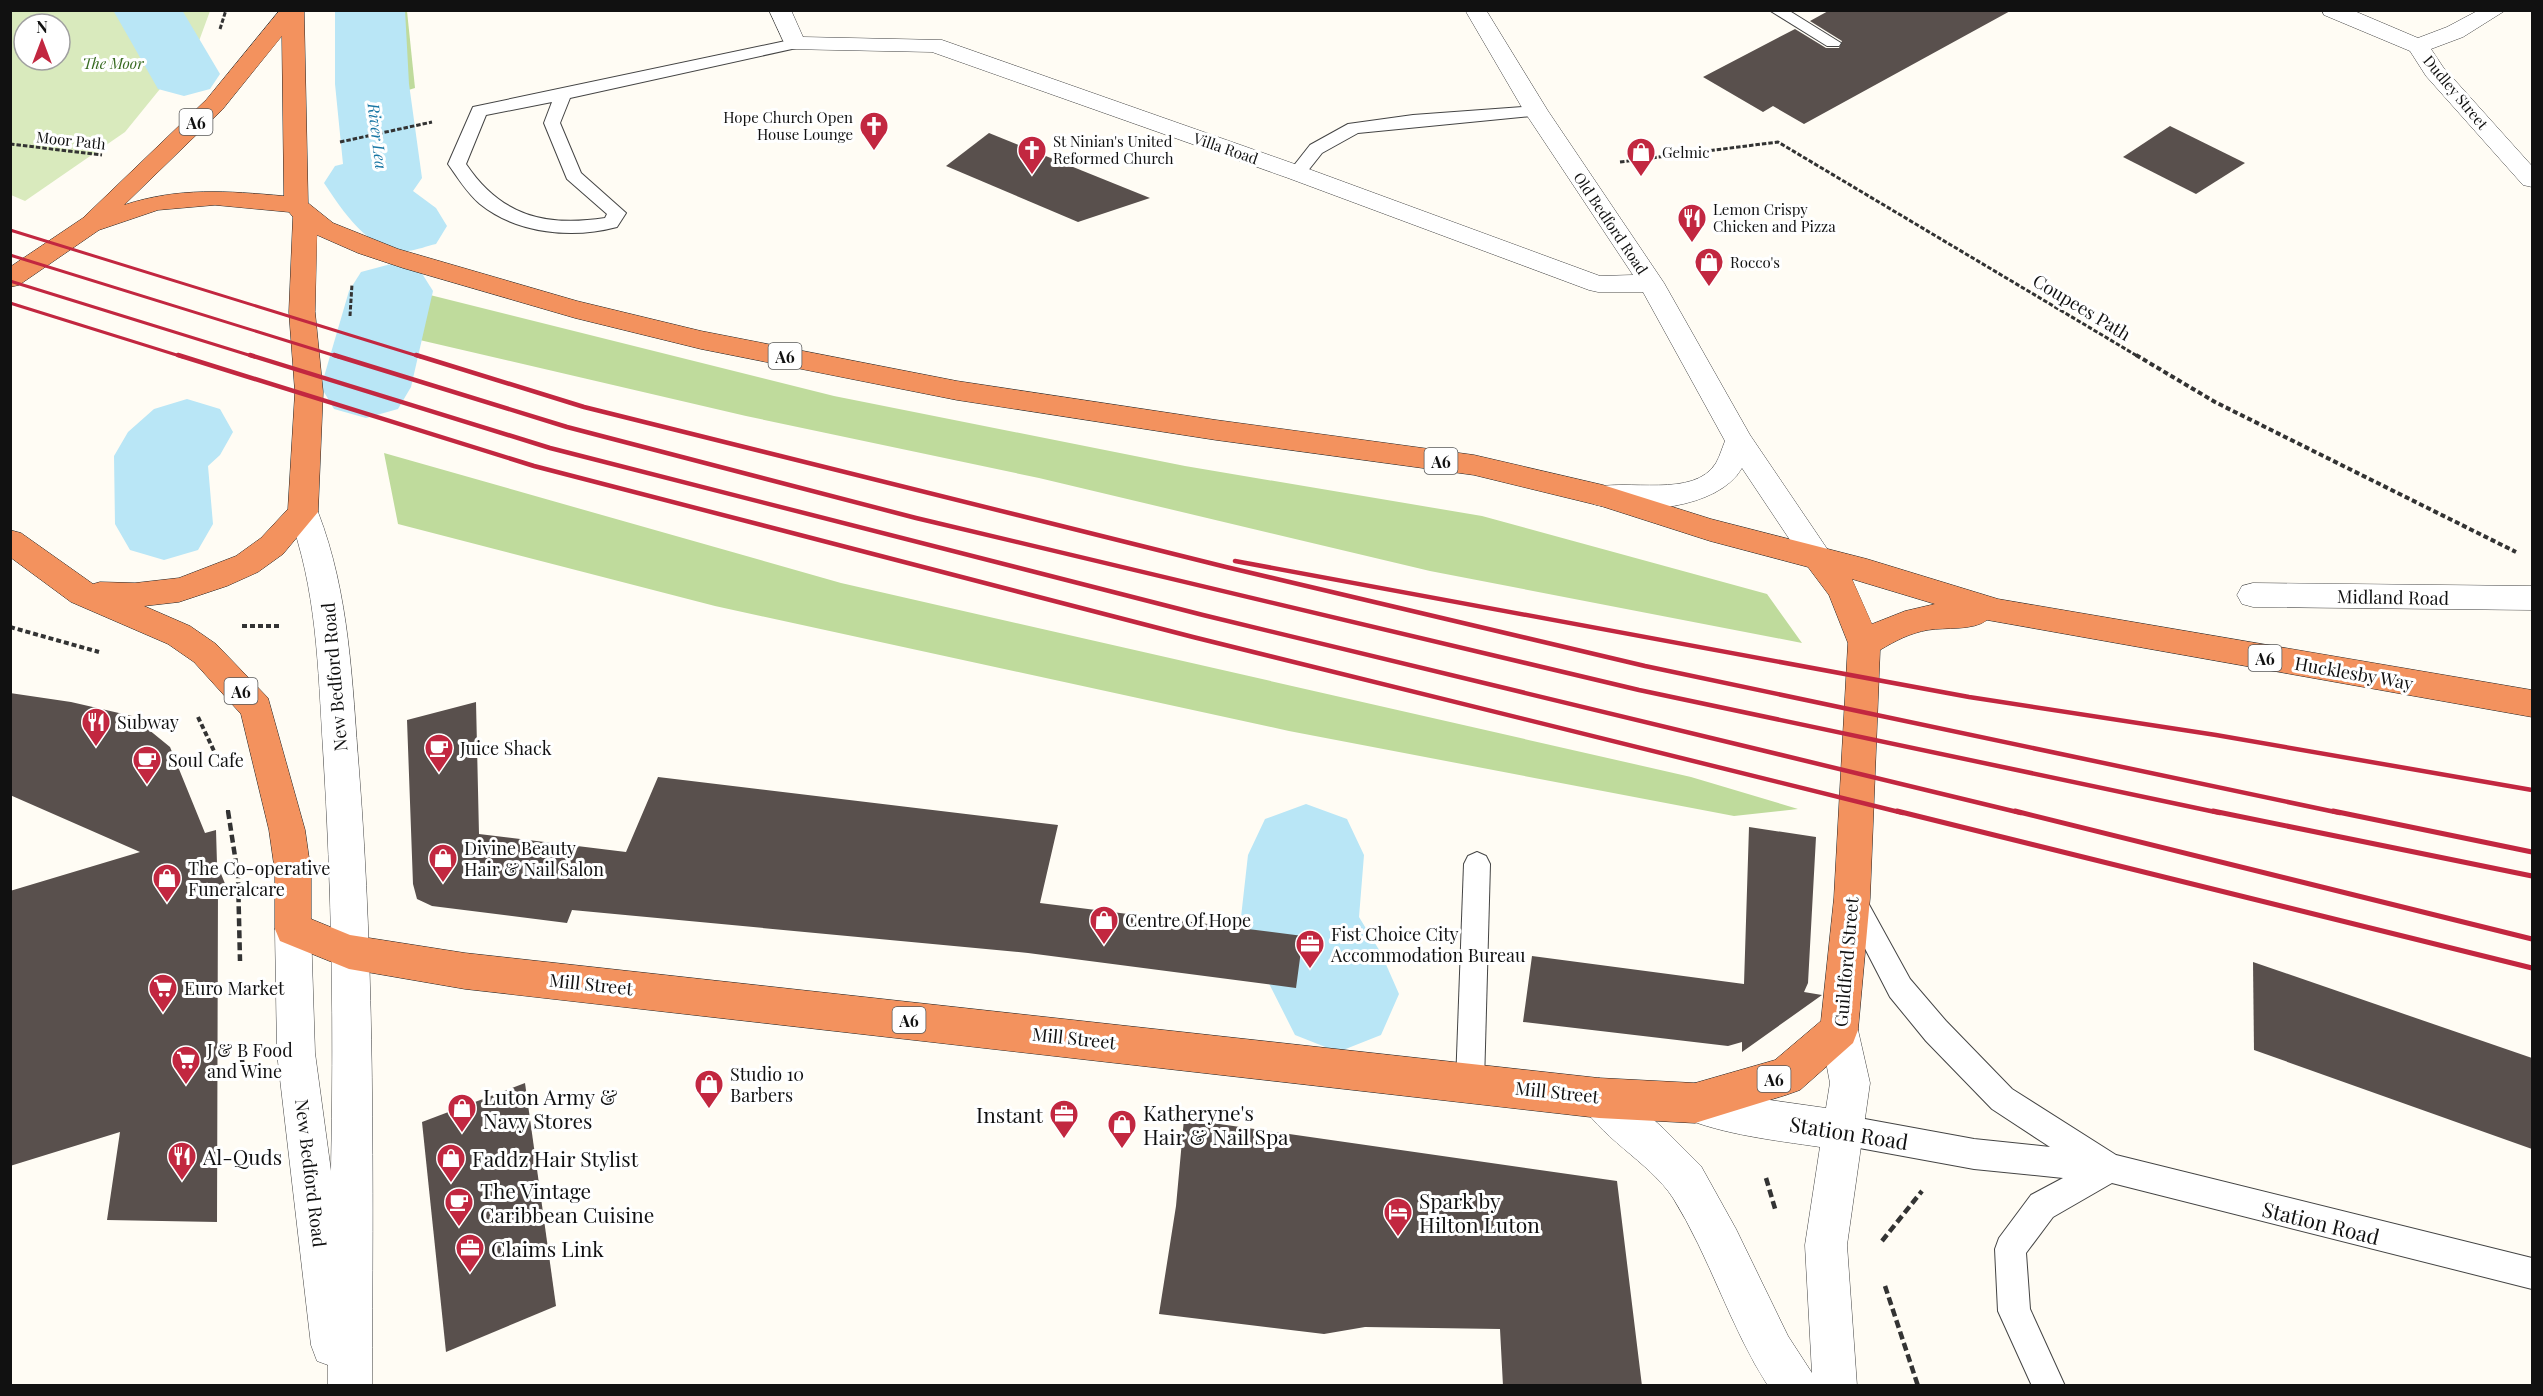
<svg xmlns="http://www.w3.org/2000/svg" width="2543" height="1396" font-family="'Playfair Display',serif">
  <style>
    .green { fill: #d9eabd; fill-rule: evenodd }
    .forest { fill: #bfdb9c }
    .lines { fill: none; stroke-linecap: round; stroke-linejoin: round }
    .river { fill: #b9e6f6; fill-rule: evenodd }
    .building { fill: #59504d }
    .lane-casing { stroke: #444; stroke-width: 2 }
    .street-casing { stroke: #444; stroke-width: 1 }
    .highway-casing { stroke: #222; stroke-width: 1 }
    .path-far2 { stroke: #333; stroke-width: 3; stroke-dasharray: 4.5 2; stroke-linecap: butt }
    .path-far1 { stroke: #333; stroke-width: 4; stroke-dasharray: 5 3; stroke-linecap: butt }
    .path { stroke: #333; stroke-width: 4.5; stroke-dasharray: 8 4; stroke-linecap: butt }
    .lane { fill: #fff; fill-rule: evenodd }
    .street { fill: #fff; fill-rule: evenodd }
    .highway { fill: #f3925e; fill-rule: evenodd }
    .rail-far2 { stroke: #c22740; stroke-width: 3 }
    .rail-far1 { stroke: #c22740; stroke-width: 4.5 }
    .rail { stroke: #c22740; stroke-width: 5 }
    .labels { text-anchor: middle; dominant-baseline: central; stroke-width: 6; stroke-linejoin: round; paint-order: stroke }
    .far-park-label { font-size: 15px; font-style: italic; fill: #376a20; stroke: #fff }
    .far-street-label { font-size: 15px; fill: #111; stroke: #fff }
    .far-poi-label { font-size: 15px; fill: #111; stroke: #fff; text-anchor: start }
    .shield { fill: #fff; stroke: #585858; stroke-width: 1.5 }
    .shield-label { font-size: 16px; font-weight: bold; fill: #111 }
    .far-water-label { font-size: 16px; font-style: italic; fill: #1876a4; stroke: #fff }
    .street-label { font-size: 18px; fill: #111; stroke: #fff }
    .poi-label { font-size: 18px; fill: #111; stroke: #fff; text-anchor: start }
    .near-poi-label { font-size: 21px; fill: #111; stroke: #fff; text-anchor: start }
    .near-street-label { font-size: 21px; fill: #111; stroke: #fff }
  </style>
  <rect width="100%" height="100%" fill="#fffcf4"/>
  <path class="green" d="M10 11 11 10 210 11 199 41 125 132 25 201 11 195ZM24 24H60V60H24Z"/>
  <g class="forest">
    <path d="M381 11H407L415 88 389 96Z"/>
    <path d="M365 273 430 295 834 396 1185 466 1482 516 1767 594 1802 643 1430 571 1039 478 746 416 368 328Z"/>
    <path d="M384 453 841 583 1691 777 1798 809 1734 816 1289 731 715 606 398 524Z"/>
  </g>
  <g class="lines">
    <g class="river">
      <path d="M113 10H182L220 74 210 89 184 96 158 89Z"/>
      <path d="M335 10H405L409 84 422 178 413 191 436 208 447 226 436 244C427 246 417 250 408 251 369 253 343 211 324 183L335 166 343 164 335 84Z"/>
      <path d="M391 264 421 272 433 291 411 387 398 409 366 418 334 409 321 387 349 291 361 272Z"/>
      <path d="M187 399 220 409 233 432 220 455 208 466 213 524 198 550 164 560 130 550 115 524 114 456 128 432 154 409Z"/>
      <path d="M1306 804 1347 819 1364 855 1359 917 1381 953 1399 994 1381 1035 1338 1052 1295 1035 1240 926 1248 855 1265 819Z"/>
    </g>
  </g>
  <g class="building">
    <path d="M1830 10H2012L1804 124 1773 106 1763 112 1703 77 1795 29 1826 48H1839L1842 41 1810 21Z"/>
    <path d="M2170 126 2245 163 2196 194 2123 157Z"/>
    <path d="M989 133 1150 198 1078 222 946 166Z"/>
    <path d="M10 693 71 702 132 716 170 747 205 833 216 830 217 864 228 891 218 886 217 1222 107 1220 120 1132 10 1166V891L140 852 10 795Z"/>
    <path d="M476 702 479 834 626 852 658 777 1058 825 1040 903 1303 936 1296 988 1028 953 572 910 567 923 432 906 417 899 413 884 407 720Z"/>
    <path d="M1749 827 1816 837 1808 983 1804 992 1822 995 1742 1052V1042L1728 1046 1523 1022 1532 956 1744 984Z"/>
    <path d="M2253 962 2532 1058V1149L2254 1050Z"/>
    <path d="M525 1083 556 1306 446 1352 422 1122Z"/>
    <path d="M1184 1119 1617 1181 1642 1386H1503L1500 1329 1365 1327 1324 1334 1159 1314 1176 1206Z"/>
  </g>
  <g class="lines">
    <g class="lane-casing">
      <g id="lane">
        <path d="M1769 10H1788L1841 43 1839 46H1827Z"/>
        <path d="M795 39 801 41 803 44 801 47 570 98 560 123 581 173 626 213 617 227C573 239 517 234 480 204 467 193 458 178 448 164L473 107ZM552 102 544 123 567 179 607 214 605 218C545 227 501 216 466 164L486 115Z"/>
        <path d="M1536 106 1542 107 1544 111 1542 115 1358 133 1322 153 1303 177H1291L1288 173 1310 145 1348 124 1413 115Z"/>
        <path d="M1477 852 1486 856 1490 864 1484 1083 1480 1093 1470 1097 1460 1093 1456 1083 1464 864 1468 856Z"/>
        <path d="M1852 886 1861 890 1910 979 1946 1021 2012 1089 2116 1155 2532 1258V1289L2112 1183 2053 1217 2026 1253 2030 1309 2065 1386H2032L1998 1311 1995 1249 1999 1238 2031 1195 2063 1178 1974 1169 1843 1145 1833 1140 1828 1130 1833 1120 1843 1115 1974 1139 2050 1147 1992 1109 1926 1041 1890 997 1839 898 1843 890Z"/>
      </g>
    </g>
    <g class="street-casing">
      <g id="street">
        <path d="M769 10H791L803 37 942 40 1306 168 1600 276 1633 275 1524 111 1465 10H1486L1548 111 1664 283 1750 435 1834 559 1830 567 1819 571 1808 567 1742 468C1719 509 1634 516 1593 504L1588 496 1593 488C1626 478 1694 499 1716 463 1720 456 1722 448 1725 441L1643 292H1598L1589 290 1288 178 932 52 787 49Z"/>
        <path d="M2322 10H2352L2418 38 2447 27 2479 10H2506L2463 37 2431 49 2443 67 2532 166V187L2523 185 2426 76 2410 51 2324 15Z"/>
        <path d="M303 501 314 504 318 512C350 595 352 683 359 770 375 975 373 1180 372 1386H328V1365L317 1361 311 1345 277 1053 275 929 280 917 293 912 306 917 311 929 315 1053 331 1171C334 1030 332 890 323 749 318 668 317 589 288 512L292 504Z"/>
        <path d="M2253 583 2532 586V610L2253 607 2242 604 2237 595 2242 586Z"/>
        <path d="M1839 1012 1853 1017 1858 1030 1870 1083 1847 1245 1857 1386H1768C1730 1327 1710 1257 1673 1198 1650 1162 1595 1135 1579 1098L1585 1084 1599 1078 1613 1084 1663 1128 1701 1166 1736 1229 1788 1336 1812 1373 1805 1245 1820 1147C1773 1140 1725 1135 1681 1117L1675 1103 1681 1089 1695 1083 1756 1098 1826 1108 1830 1083 1820 1030 1825 1017Z"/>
      </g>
    </g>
    <g class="highway-casing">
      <path id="highway" d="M280 10H304L308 203 333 223 398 249 577 301 701 331 957 381 1216 420 1474 455 1603 485 1711 519 1867 559 1998 599 2532 690V717L1987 620C1973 631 1946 627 1928 630 1910 633 1895 641 1880 650L1870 898 1858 1030 1853 1043 1800 1090 1786 1095 1695 1123 1599 1118 465 989 349 969 280 941 275 929V872L269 830 241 714 194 662 168 644 71 602 10 557V530L21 533 93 584 100 582 135 583 179 578 236 556 261 538 288 509 295 392 289 312 293 217 289 212 215 205 158 210 99 230 19 285 10 287V267L83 218 206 100ZM282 36 284 196C227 191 179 187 124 205L222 110ZM317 235 358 253 403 268 575 318 701 349 957 400 1216 440 1474 475 1601 506 1710 541 1808 567 1829 595 1848 643 1834 898 1821 1021 1775 1060 1695 1083 1599 1078 465 953 350 935 311 919V872L305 830 268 698 216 644 190 626 144 606 179 602 227 586 258 572 283 554 318 512 323 392 315 312ZM1852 579 1935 604 1905 611 1872 624Z"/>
    </g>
    <g class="path-far2">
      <path d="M220 29 226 10"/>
      <path d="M340 142 432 122"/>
      <path d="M10 144 102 155"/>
      <path d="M1620 162 1778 142 2139 357"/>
      <path d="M350 316 352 284"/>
    </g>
    <g class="path-far1">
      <path d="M2136 355 2215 402 2516 552"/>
      <path d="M242 626H281"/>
      <path d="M10 627 99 652"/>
      <path d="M198 717 214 751"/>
      <path d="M228 810V813"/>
    </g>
    <g class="path">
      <path d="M228 811 238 876 240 961"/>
      <path d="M242 1059 243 1069"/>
      <path d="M1766 1178 1776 1212"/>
      <path d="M1882 1241 1922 1191"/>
      <path d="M1885 1286 1918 1386"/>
    </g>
    <use href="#lane" class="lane"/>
    <use href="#street" class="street"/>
    <use href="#highway" class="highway"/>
    <g class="rail-far2">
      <path d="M10 230 421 357"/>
      <path d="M10 255 339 357"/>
      <path d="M10 281 255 357"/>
      <path d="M10 303 183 357"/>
    </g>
    <g class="rail-far1">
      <path d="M178 355 534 466 1193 637 1903 813"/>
      <path d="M250 355 550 448 1203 615 2021 813"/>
      <path d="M334 355 567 427 916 518 1639 690 2220 813"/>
      <path d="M416 355 584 407 1226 567 1645 666 2340 813"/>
      <path d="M1235 561 1969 697 2216 735 2532 790"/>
    </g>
    <g class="rail">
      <path d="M1897 811 2532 968"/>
      <path d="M2015 811 2532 939"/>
      <path d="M2213 811 2532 876"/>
      <path d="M2333 811 2532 852"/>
    </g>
  </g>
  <defs>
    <g id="church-pin" transform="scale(1.5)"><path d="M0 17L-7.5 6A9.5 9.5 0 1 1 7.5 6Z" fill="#c22740" stroke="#fff"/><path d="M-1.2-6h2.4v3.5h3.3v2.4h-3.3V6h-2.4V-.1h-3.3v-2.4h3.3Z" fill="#fff"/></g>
    <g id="shop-pin" transform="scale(1.5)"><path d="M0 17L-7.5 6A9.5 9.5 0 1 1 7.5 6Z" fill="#c22740" stroke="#fff"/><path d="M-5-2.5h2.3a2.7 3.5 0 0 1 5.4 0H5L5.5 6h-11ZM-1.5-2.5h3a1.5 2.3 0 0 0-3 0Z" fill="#fff"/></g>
    <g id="restaurant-pin" transform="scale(1.5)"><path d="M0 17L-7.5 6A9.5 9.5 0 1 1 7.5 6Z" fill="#c22740" stroke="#fff"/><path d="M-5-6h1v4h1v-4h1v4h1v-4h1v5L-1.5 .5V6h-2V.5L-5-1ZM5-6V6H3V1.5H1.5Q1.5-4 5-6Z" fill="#fff"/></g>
    <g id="cafe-pin" transform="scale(1.5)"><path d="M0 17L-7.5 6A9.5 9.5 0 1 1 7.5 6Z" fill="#c22740" stroke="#fff"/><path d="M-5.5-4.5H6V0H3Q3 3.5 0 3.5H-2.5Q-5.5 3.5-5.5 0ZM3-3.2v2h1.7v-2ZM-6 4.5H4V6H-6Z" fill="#fff"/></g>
    <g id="office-pin" transform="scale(1.5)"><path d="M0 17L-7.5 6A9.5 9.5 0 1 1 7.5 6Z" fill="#c22740" stroke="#fff"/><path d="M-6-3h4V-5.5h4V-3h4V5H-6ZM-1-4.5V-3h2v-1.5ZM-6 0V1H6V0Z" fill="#fff"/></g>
    <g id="supermarket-pin" transform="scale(1.5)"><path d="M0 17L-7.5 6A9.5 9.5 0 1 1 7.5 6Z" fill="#c22740" stroke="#fff"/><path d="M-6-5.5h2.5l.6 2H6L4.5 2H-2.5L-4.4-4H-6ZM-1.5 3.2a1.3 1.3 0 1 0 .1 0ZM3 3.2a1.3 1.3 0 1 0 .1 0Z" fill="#fff"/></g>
    <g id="hotel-pin" transform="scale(1.5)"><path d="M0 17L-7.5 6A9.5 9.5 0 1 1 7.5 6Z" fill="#c22740" stroke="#fff"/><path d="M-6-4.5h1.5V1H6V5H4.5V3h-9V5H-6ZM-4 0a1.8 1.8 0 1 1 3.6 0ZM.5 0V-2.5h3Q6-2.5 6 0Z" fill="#fff"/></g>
  </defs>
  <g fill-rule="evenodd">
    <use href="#church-pin" x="874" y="126"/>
    <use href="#church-pin" x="1032" y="150"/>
    <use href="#shop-pin" x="1641" y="152"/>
    <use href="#restaurant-pin" x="1692" y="218"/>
    <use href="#shop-pin" x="1709" y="262"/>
    <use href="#restaurant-pin" x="96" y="722"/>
    <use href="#cafe-pin" x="439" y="748"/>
    <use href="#cafe-pin" x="147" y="760"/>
    <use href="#shop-pin" x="443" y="858"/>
    <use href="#shop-pin" x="167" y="878"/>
    <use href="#shop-pin" x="1104" y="920"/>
    <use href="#office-pin" x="1310" y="944"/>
    <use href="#supermarket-pin" x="163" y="988"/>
    <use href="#supermarket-pin" x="186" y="1060"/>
    <use href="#shop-pin" x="709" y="1084"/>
    <use href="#shop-pin" x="462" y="1108"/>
    <use href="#office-pin" x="1064" y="1114"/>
    <use href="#shop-pin" x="1122" y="1124"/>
    <use href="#restaurant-pin" x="182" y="1156"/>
    <use href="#shop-pin" x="451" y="1158"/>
    <use href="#cafe-pin" x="459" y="1202"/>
    <use href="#hotel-pin" x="1398" y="1212"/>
    <use href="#office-pin" x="470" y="1248"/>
  </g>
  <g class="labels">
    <g class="far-park-label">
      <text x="113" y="63">The Moor</text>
    </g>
    <g class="far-street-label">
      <text transform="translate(2456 92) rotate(50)">Dudley Street</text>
      <text transform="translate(71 140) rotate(6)">Moor Path</text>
      <text transform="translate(1226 148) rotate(19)">Villa Road</text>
      <text transform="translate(1611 223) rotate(56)">Old Bedford Road</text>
    </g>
    <g class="far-poi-label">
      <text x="853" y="117" text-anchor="end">Hope Church Open<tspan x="853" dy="17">House Lounge</tspan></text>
      <text x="1053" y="141">St Ninian's United<tspan x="1053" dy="17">Reformed Church</tspan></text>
      <text x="1662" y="152">Gelmic</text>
      <text x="1713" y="209">Lemon Crispy<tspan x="1713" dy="17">Chicken and Pizza</tspan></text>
      <text x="1730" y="262">Rocco's</text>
    </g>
    <g class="shield">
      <rect x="179.5" y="109" width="33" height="26" rx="4.5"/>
      <rect x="768.5" y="343" width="33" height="26" rx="4.5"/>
      <rect x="1424.5" y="448" width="33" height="26" rx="4.5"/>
      <rect x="2248.5" y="645" width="33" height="26" rx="4.5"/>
      <rect x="224.5" y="678" width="33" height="26" rx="4.5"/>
      <rect x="892.5" y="1007" width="33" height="26" rx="4.5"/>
      <rect x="1757.5" y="1066" width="33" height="26" rx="4.5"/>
    </g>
    <g class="shield-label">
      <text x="196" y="122">A6</text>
      <text x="785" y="356">A6</text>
      <text x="1441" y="461">A6</text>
      <text x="2265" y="658">A6</text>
      <text x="241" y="691">A6</text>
      <text x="909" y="1020">A6</text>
      <text x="1774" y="1079">A6</text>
    </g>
    <g class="far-water-label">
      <text transform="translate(378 136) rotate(83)">River Lea</text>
    </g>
    <g class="street-label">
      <text transform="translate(2082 307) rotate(31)">Coupees Path</text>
      <text transform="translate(2393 597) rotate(1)">Midland Road</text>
      <text transform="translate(2354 673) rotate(10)">Hucklesby Way</text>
      <text transform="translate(334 677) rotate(-95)">New Bedford Road</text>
      <text transform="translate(1846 962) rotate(-85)">Guildford Street</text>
      <text transform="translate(591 984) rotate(6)">Mill Street</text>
      <text transform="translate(1074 1038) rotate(6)">Mill Street</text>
      <text transform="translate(1557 1092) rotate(6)">Mill Street</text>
      <text transform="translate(311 1173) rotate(83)">New Bedford Road</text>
    </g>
    <g class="poi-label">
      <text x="117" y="722">Subway</text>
      <text x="460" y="748">Juice Shack</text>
      <text x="168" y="760">Soul Cafe</text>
      <text x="464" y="848">Divine Beauty<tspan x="464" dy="21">Hair &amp; Nail Salon</tspan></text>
      <text x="188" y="868">The Co-operative<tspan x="188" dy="21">Funeralcare</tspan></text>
      <text x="1125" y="920">Centre Of Hope</text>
      <text x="1331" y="934">Fist Choice City<tspan x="1331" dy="21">Accommodation Bureau</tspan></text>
      <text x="184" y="988">Euro Market</text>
      <text x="207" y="1050">J &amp; B Food<tspan x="207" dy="21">and Wine</tspan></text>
      <text x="730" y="1074">Studio 10<tspan x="730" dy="21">Barbers</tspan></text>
    </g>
    <g class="near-poi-label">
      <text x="483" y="1096">Luton Army &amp;<tspan x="483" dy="24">Navy Stores</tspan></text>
      <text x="1143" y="1112">Katheryne's<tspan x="1143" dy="24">Hair &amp; Nail Spa</tspan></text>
      <text x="1043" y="1114" text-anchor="end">Instant</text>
      <text x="203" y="1156">Al-Quds</text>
      <text x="472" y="1158">Faddz Hair Stylist</text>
      <text x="480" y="1190">The Vintage<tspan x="480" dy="24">Caribbean Cuisine</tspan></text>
      <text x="1419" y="1200">Spark by<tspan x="1419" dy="24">Hilton Luton</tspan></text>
      <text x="491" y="1248">Claims Link</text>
    </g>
    <g class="near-street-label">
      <text transform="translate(1849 1132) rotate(9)">Station Road</text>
      <text transform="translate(2321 1222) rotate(14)">Station Road</text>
    </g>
  </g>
  <rect width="2543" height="1396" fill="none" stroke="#111111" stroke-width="24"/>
  <g transform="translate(42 42)"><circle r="28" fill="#ffffff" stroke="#a0a0a0" stroke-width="1.5"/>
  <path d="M0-4.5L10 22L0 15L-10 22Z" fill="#c22740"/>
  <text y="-9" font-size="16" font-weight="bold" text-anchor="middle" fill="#111111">N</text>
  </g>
</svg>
